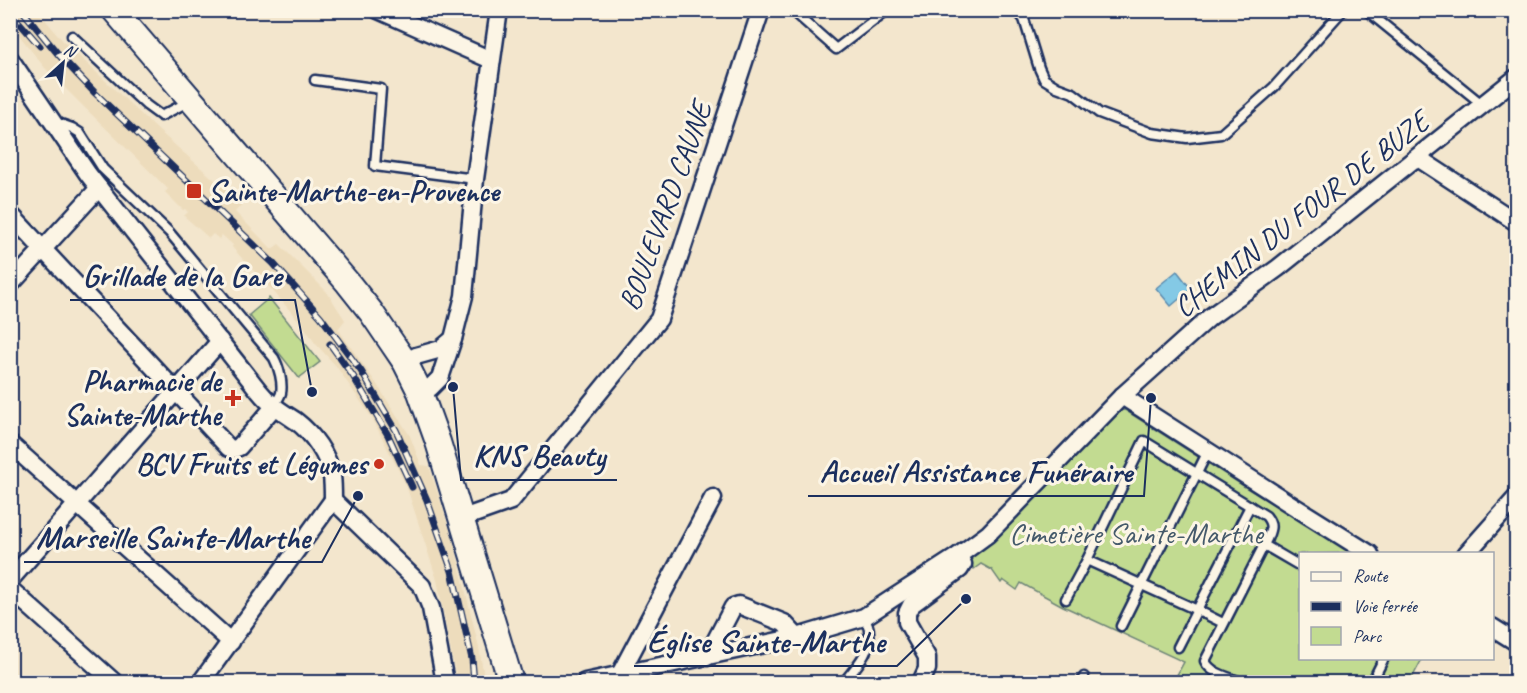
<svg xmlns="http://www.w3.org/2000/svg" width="1527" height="693" font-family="Caveat,sans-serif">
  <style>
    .built { fill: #eddcbc }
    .green { fill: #c2db91; stroke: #6e8578; stroke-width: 1.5 }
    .water { fill: #84c9e5; stroke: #5a8baf; stroke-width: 1.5 }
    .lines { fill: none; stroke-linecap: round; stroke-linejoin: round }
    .service-casing { stroke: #1b2f5e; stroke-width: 13 }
    .minor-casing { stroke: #1b2f5e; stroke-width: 21 }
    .secondary-casing { stroke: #1b2f5e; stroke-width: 28 }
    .service { stroke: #fcf5e5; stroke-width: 8 }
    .minor { stroke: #fcf5e5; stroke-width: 16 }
    .secondary { stroke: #fcf5e5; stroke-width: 24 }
    .rail-casing { stroke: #1b2f5e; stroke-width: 7 }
    .rail { stroke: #fcf5e5; stroke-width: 4.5; stroke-dasharray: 14; stroke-linecap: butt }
    .poi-dot { fill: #c8321e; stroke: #fcf5e5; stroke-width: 2 }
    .labels { text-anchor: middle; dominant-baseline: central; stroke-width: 6; stroke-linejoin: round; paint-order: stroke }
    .poi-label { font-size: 30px; font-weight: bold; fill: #1b2f5e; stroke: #fcf5e5; text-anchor: end }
    .street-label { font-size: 30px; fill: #1b2f5e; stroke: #fcf5e5 }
    .park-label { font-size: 30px; fill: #455a6b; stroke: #fcf5e5 }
    .leader { fill: none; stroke: #1b2f5e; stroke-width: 2 }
    .callout-dot { fill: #1b2f5e; stroke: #fcf5e5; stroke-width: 2 }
    .callout-label { font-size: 32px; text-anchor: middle; font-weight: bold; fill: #1b2f5e; stroke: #fcf5e5; stroke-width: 6; stroke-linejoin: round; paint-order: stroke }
  </style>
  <rect width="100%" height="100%" fill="#f3e6cd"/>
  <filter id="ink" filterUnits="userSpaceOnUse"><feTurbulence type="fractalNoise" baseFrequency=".0167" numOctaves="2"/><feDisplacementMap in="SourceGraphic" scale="12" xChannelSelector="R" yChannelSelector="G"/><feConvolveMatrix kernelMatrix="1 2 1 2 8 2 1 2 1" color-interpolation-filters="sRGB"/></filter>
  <g filter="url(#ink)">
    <path class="built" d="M10 11H38L63 41 159 131 242 204 235 212 272 249 279 244 327 292 345 320 338 329 376 383 410 436 421 465 429 466 455 547 479 648 485 682H457L437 580 406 485 372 418 336 366 315 343 305 328 273 291 239 255 232 247 233 245 222 235 219 239 213 234 209 238 184 216 188 212 185 209 183 210 165 192 168 189 83 106 45 68 11 25Z"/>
    <g class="green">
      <path d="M269 298 320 362 299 378 249 315Z"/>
      <path d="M1125 410 1250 490 1354 553 1300 554V658L1422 659 1410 682H1173L1184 662 1063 606 1021 583 1017 590 1003 580 1001 583 992 570 981 564 974 569 966 557 1115 411Z"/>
    </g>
    <path class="water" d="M1177 271 1191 289 1171 306 1156 288Z"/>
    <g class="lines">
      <g class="service-casing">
        <g id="service">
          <path d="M792 10 836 49 887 10"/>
          <path d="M1016 10 1024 19 1039 68 1044 79 1057 87 1073 93 1099 113 1152 133 1187 138 1221 134 1274 87 1343 10"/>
          <path d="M1366 10 1483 105"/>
          <path d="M72 36 146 105 161 116 190 101"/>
          <path d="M315 80 381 89 375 166 475 179"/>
          <path d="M55 122 72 128 80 133 103 169 169 232 274 358C279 367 283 383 281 393 280 397 276 402 274 406"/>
          <path d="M1264 545 1300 566"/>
          <path d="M1087 560 1197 610 1223 623"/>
          <path d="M1066 599 1087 560 1144 441 1266 516C1273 525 1271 529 1267 539L1205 661C1211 674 1229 677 1241 682"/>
          <path d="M1121 626 1208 451"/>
          <path d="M1178 647 1250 506"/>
          <path d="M844 682C855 668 873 650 869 631 869 626 866 621 864 617"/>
          <path d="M1081 682 1084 677"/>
          <path d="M1372 682 1384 658"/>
        </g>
      </g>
      <g class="minor-casing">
        <g id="minor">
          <path d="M378 10 491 60"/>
          <path d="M10 59 88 174 259 391C269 404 282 412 296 421 313 434 328 455 332 476 333 484 333 492 333 500"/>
          <path d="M1418 158 1516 222"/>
          <path d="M10 214 229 448 234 449 239 447 274 407"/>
          <path d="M10 285 99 188"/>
          <path d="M405 362 416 356 441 349 453 339"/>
          <path d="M420 392 430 388 440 378 453 339 464 296 475 179 499 10"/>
          <path d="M1122 396 1287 502 1370 554"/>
          <path d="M10 444 231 642"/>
          <path d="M333 500 422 586 431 608 445 682"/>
          <path d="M460 519 511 501 659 319 761 10"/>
          <path d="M1466 554 1516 498"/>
          <path d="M10 580 220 341"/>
          <path d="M10 589 114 682"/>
          <path d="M1492 627 1516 642"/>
          <path d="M707 657 733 607 739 605 784 623 797 637"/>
          <path d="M619 676 713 498"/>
          <path d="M201 682 333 500"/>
          <path d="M585 682 797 637 864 617 893 598 958 556 988 534 1122 396 1210 317 1278 268 1516 78"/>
          <path d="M921 682 927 669V657L907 622V613L911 605 960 569 963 564 958 556"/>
        </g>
      </g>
      <g class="secondary-casing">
        <path id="secondary" d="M114 10 348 283 371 312 390 340 405 362 420 392 438 442 511 682"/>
      </g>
      <use href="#service" class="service"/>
      <use href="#minor" class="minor"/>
      <use href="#secondary" class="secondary"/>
      <g class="rail-casing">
        <g id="rail">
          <path d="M22 10 58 54 95 93 273 263 321 317 361 371 396 430 427 500 452 571 472 659 474 682"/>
          <path d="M10 12 40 46"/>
          <path d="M330 344 353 376 388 435 412 487"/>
        </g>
      </g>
      <use href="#rail" class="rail"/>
    </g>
  </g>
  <g class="poi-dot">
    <rect x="186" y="183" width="16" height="16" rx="3"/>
    <path d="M230 389h6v6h6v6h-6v6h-6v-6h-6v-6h6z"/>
    <circle cx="379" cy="464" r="6"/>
  </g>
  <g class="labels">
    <g class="poi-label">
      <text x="208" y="191" text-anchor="start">Sainte-Marthe-en-Provence</text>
      <text x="221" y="381">Pharmacie de<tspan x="221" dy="34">Sainte-Marthe</tspan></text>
      <text x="367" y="464">BCV Fruits et Légumes</text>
    </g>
    <g class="street-label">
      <text transform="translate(665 206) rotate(-70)">BOULEVARD CAUNE</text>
      <text transform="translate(1301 214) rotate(-38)">CHEMIN DU FOUR DE BUZE</text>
    </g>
    <g class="park-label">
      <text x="1136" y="533">Cimetière Sainte-Marthe</text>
    </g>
  </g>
  <path class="leader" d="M312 392L295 300H70M453 387L461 480H617M1151 398L1144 496H808M358 496L322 562H24M966 599L897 666H634"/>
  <g class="callout-dot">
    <circle cx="312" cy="392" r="6"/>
    <circle cx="453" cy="387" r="6"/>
    <circle cx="1151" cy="398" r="6"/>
    <circle cx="358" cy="496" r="6"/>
    <circle cx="966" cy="599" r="6"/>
  </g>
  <g class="callout-label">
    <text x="182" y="286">Grillade de la Gare</text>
    <text x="539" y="466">KNS Beauty</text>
    <text x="976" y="482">Accueil Assistance Funéraire</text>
    <text x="173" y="548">Marseille Sainte-Marthe</text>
    <text x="766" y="652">Église Sainte-Marthe</text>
  </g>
  <rect width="1527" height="693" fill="none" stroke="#fcf5e5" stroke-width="36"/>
  <rect x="18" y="18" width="1491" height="657" fill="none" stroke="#1b2f5e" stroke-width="2" filter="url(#ink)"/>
  <rect x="1299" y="552" width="195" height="108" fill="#fcf5e5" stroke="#a2a6af" stroke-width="1.5"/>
  <rect x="1311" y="572" width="30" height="9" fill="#fcf5e5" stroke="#a2a6af" stroke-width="1.5"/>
  <text x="1353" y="582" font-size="18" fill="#1b2f5e">Route</text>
  <rect x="1311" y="602" width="30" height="9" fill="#1b2f5e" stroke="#a2a6af" stroke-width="1.5"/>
  <text x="1353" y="612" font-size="18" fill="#1b2f5e">Voie ferrée</text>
  <rect x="1311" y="627" width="30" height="18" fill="#c2db91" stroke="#a2a6af" stroke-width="1.5"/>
  <text x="1353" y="642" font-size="18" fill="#1b2f5e">Parc</text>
  <g transform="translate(63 63) rotate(27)" stroke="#fcf5e5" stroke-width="4.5" paint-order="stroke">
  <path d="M0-4.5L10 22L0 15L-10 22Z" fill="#1b2f5e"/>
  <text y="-9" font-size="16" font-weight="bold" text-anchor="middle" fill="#1b2f5e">N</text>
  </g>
</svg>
